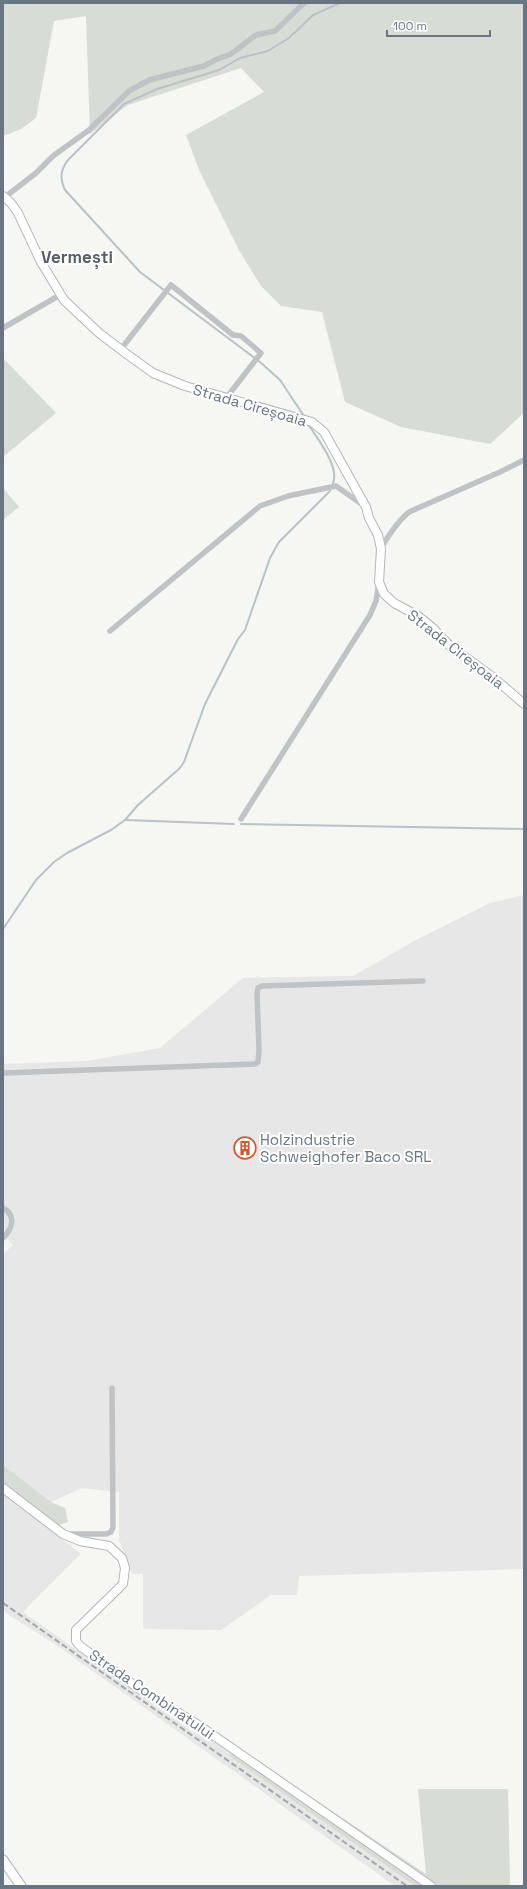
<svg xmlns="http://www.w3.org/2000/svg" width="527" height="1889" font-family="'Space Grotesk',sans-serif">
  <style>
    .built { fill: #e6e7e6 }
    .green { fill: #d7dcd4 }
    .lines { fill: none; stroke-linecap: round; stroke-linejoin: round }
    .stream { stroke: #b8c2c7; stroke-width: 2 }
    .secondary-casing { stroke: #b2b7bb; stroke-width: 10 }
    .primary-casing { stroke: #b3b7ba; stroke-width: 11 }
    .street { stroke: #bfc3c6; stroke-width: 5.5 }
    .secondary { stroke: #fff; stroke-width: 8 }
    .primary { stroke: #fff; stroke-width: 9 }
    .rail { stroke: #a1a7ab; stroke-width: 2; stroke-dasharray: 6 3; stroke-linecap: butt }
    .labels { text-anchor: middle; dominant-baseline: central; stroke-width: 4; stroke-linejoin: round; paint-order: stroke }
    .street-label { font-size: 15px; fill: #677682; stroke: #fff }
    .poi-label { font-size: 15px; fill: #677682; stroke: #fff; text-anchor: start }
    .quarter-label { font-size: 17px; font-weight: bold; fill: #545f67; stroke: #fff }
  </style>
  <rect width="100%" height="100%" fill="#f6f6f3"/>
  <g class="built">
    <path d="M524 895V1569L299 1576 297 1595H271L221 1630 143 1629V1574H132L119 1539V1492L82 1488 51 1502 3 1465V1254L13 1245 3 1235V1064L87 1061 160 1048 243 978 353 976 414 941 490 903Z"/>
    <path d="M3 1493 81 1554 23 1612 194 1733 202 1723 235 1746 229 1756 415 1886H395L59 1647 3 1611Z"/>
  </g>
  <g class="green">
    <path d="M3 3H524V413L490 444 401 427 345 402 322 312 281 306 261 286 240 252 199 170 186 135 264 92 241 68 128 105 90 134 86 16 54 21 36 118 21 129 3 136Z"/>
    <path d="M3 358 56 413 3 457Z"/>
    <path d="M3 488 19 507 3 520Z"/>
    <path d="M3 1465 51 1502 65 1508 68 1522 57 1526 52 1531 3 1493Z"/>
    <path d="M235 1746 426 1874 418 1789H508L510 1886H415L229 1756Z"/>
  </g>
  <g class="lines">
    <g class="stream">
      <path d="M304 416 280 380 260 362 140 272 65 190C60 179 60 172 67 161L124 104 157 89 219 70 240 58 268 51 289 38 313 15 340 3"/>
      <path d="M308 424C317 438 340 467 333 483"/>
      <path d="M126 820 234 824"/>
      <path d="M241 824 524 829"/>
      <path d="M3 929 36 880 54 862 67 853 111 830 125 820 138 805 180 768 184 762 205 704 238 639 245 630 270 558 279 542 330 491"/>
    </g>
    <g class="secondary-casing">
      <g id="secondary">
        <path d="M3 196 11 203 18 213 41 262 64 300 99 333 128 355 153 373 185 386 312 422 324 432 366 507 369 518 378 535 381 549 379 582 384 594 394 603 418 616 433 628 449 645 494 678 524 704"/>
        <path d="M3 1488 63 1534 80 1541 109 1546 122 1558 125 1568 123 1584 76 1630V1641L80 1646 138 1688 200 1726 431 1886"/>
      </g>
    </g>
    <g class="primary-casing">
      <path id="primary" d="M3 1860 21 1886"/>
    </g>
    <g class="street">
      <path d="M5 197 36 173 53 156 89 130 129 91 149 80 204 66 215 60 231 54 256 35 275 31 304 3"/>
      <path d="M3 328 60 295"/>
      <path d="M121 349 171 285 233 335 241 336 261 353 227 397"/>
      <path d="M381 548C389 535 397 522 409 512L500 472 524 460"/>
      <path d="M110 631 260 506 288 496 336 486 363 505"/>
      <path d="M241 819 370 615 376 601 379 583"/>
      <path d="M3 1073 255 1064 258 1062 259 1050 257 993 258 988 262 986 423 981"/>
      <path d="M3 1208C17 1216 12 1229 3 1238"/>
      <path d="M67 1534H106L111 1532 113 1527 112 1388"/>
    </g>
    <use href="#secondary" class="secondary"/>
    <use href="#primary" class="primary"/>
    <path class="rail" d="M3 1603 407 1886"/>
  </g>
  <defs>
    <g id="building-ring" transform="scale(1.15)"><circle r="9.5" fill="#fff" stroke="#d75731" stroke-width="1.5"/><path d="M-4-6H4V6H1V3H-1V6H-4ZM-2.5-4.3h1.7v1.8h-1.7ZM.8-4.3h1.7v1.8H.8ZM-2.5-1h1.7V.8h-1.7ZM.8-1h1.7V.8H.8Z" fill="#d75731"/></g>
  </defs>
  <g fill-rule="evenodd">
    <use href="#building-ring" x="245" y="1148"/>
  </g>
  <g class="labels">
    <g class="street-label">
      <text transform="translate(250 405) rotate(16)">Strada Cireșoaia</text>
      <text transform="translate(456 649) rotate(38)">Strada Cireșoaia</text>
      <text transform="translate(152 1694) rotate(34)">Strada Combinatului</text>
    </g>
    <g class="poi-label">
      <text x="260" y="1139">Holzindustrie<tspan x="260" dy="17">Schweighofer Baco SRL</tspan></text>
    </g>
    <g class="quarter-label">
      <text x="77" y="257">Vermești</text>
    </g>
  </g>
  <rect width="527" height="1889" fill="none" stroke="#677682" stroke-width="8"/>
  <path d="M387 30v6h103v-6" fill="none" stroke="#677682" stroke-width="2"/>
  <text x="393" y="30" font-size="12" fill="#677682" stroke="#ffffff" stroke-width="3" paint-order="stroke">100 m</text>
</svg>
